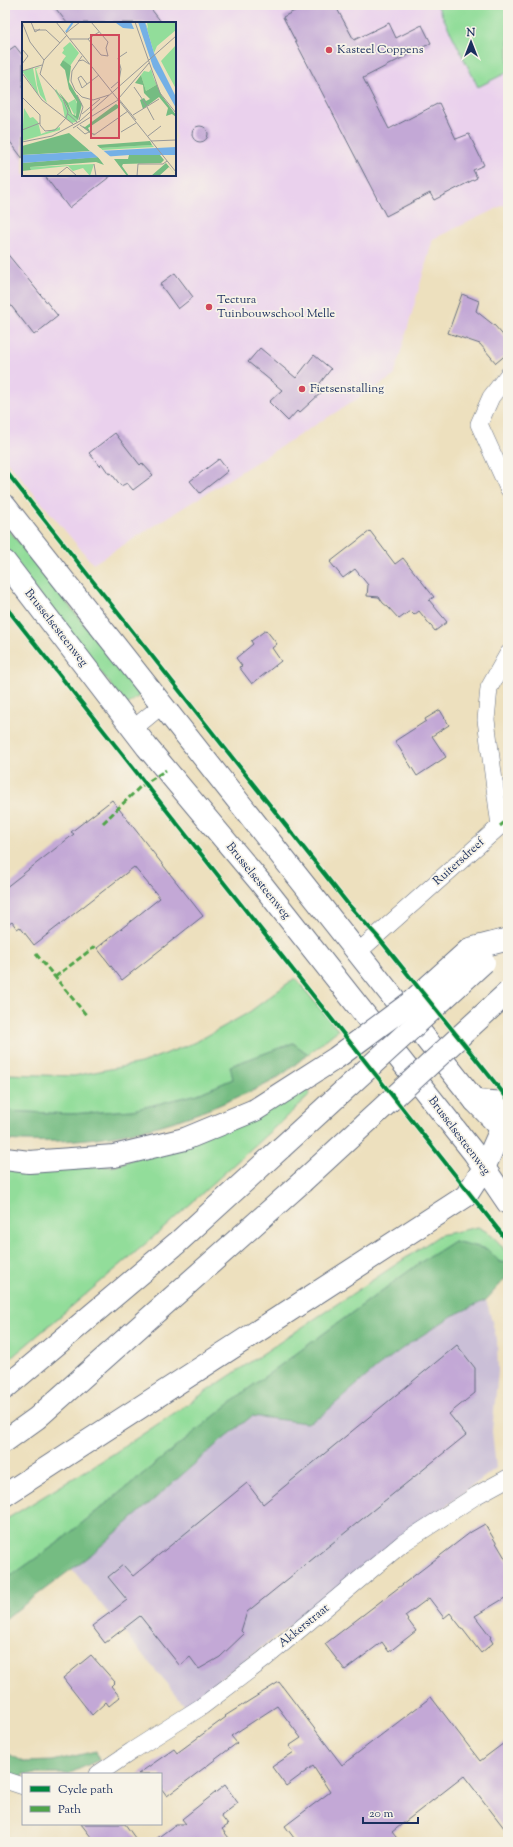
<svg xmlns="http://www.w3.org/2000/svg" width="513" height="1847" font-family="'Sorts Mill Goudy',serif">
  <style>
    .built { fill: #ead1ed; fill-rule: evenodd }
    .industrial { fill: #cabfd7 }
    .green { fill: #92dd9a; stroke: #56867c }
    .forest { fill: #75bc82; stroke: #487670 }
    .building { fill: #c3a8d6 }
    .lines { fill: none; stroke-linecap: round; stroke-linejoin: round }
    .minor-casing { stroke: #646d80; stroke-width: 18 }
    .primary-casing { stroke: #646d80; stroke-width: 24 }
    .motorway-casing { stroke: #646d80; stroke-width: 24 }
    .minor { stroke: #fff; stroke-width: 17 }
    .primary { stroke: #fff; stroke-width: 22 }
    .motorway { stroke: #fff; stroke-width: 22 }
    .motorway-bridge-casing { stroke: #646d80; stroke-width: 24; stroke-linecap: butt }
    .motorway-bridge { stroke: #fff; stroke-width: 22 }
    .quiet { stroke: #4fa44a; stroke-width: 3; stroke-dasharray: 6 3; stroke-linecap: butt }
    .cycleway-casing { stroke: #f7f3e8; stroke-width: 6 }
    .cycleway { stroke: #00873e; stroke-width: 4 }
    .poi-dot { fill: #d1495b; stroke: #f7f3e8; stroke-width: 1.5 }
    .labels { text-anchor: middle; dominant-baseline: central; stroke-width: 3.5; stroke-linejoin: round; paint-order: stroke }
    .poi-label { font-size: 12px; fill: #1b2f5e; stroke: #f7f3e8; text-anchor: start }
    .street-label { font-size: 12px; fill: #1b2f5e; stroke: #f7f3e8 }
    .inset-river { fill: none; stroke: #74b0e6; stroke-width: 2 }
    .inset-road { fill: none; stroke: #999998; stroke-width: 1 }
    .view { fill: #d1495b; fill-opacity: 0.15; stroke: #d1495b; stroke-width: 2 }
    .inset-edge { fill: none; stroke: #1b2f5e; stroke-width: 2 }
  </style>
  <rect width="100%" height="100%" fill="#f7f3e8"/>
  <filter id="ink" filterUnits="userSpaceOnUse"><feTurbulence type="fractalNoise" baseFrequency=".025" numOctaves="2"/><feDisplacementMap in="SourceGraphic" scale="8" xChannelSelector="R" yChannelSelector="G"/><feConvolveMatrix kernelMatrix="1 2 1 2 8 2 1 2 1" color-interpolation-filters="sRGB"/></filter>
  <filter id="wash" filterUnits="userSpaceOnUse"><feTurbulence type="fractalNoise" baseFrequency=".012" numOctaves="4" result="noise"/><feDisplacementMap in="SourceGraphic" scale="16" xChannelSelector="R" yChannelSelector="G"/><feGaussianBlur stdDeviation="0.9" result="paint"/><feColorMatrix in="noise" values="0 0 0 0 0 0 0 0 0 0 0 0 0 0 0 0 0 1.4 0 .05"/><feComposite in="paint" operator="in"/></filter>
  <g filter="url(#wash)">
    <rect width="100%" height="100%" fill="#ede0be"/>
    <path class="built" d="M5 5H508V203L433 239 394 376 93 564 5 459ZM23 23H175V175H23Z"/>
    <path class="industrial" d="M486 1300 497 1340 498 1372 492 1431 496 1468 185 1706 72 1569 93 1553 216 1445 252 1416 307 1423 320 1417 376 1368 407 1345 452 1316Z"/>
    <g class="green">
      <path d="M437 5H508V72L478 87Z"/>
      <path d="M5 525 140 695 127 705 5 552Z"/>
      <path d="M295 978 338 1030 308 1054 293 1043 231 1066 233 1079 198 1094 133 1110 70 1114 5 1111V1074L74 1076 141 1063 196 1042 248 1013Z"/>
      <path d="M309 1087V1096L164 1228 5 1363V1169L116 1166Z"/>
      <path d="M478 1227C491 1233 508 1248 508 1263L500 1262 487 1249 454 1241 421 1262 244 1392 55 1545 5 1580V1520L113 1454 440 1235Z"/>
    </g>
    <g class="forest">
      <path d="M293 1043 308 1054C298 1062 288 1071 277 1078 263 1087 247 1093 233 1099 159 1132 86 1146 5 1140V1111L70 1114 133 1110 198 1094 233 1079 230 1066Z"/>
      <path d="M454 1241 487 1249 500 1262 508 1263V1273L504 1280 486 1300 452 1316 407 1345 376 1368 320 1417 307 1423 252 1416 216 1445 93 1553 5 1619V1580L55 1545 244 1392 421 1262Z"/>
      <path d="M96 1751 99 1760 68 1774H23V1778L5 1772V1752L24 1762 53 1761Z"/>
    </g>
    <g id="blocks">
      <g class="building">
        <path d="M53 5H148L162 23H67Z"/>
        <path d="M306 5H335L354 40 389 23 396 38 422 25 431 43 363 78 389 129 439 103 456 139 469 134 484 165 473 170 477 178 434 200 430 193 386 216 283 17Z"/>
        <path d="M15 46 23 56V159L5 135V53Z"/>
        <circle cx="200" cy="134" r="8"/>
        <path d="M44 175H112L69 208Z"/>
        <path d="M5 251 58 316 34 335 5 298Z"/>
        <path d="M175 273 193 297 178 309 160 284Z"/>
        <path d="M462 294 479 301 476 311 495 326 508 341V353L496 363 480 344 448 333Z"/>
        <path d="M260 348 296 378 314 355 331 369 317 387 323 391 299 413 297 411 288 421 269 402 282 390 248 362Z"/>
        <path d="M115 433 140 465 142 463 153 475 133 490 127 483 121 486 111 473 109 474 102 464 100 466 89 453Z"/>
        <path d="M219 459 228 471 200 493 190 481Z"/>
        <path d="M370 531 395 564 403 558 434 597 429 600 447 622 435 631 419 611 414 615 410 611 399 619 388 607 383 603 379 597 367 596 368 585 355 569 343 578 330 562Z"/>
        <path d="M266 630 277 644 272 648 281 661 252 684 239 667 242 666 236 658 253 644 251 641Z"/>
        <path d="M440 710 449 725 432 736 446 757 417 776 395 741 426 721 425 719Z"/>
        <path d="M112 800 203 916 122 980 97 948 160 898 134 867 34 945 20 927 17 929 12 922 5 927V888L74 834 71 832Z"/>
        <path d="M457 1345 475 1368V1393L449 1414 466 1435 247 1612 241 1631 244 1634 220 1657 199 1669 190 1657 180 1666 140 1616 105 1643 92 1626 127 1600 108 1577 123 1565 133 1576 247 1483 263 1504Z"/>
        <path d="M485 1524 508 1563V1596L475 1616 491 1637 490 1638 493 1643 481 1653 450 1613 444 1618 429 1598 405 1616 416 1631 389 1652 382 1642 345 1670 325 1644 471 1532Z"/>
        <path d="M91 1655 115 1682 111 1686 120 1697 109 1706 106 1702 92 1715 63 1678Z"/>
        <path d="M279 1682 342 1765 431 1697 480 1761 508 1740V1833L464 1776 392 1832 400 1842H297L285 1826 330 1792 313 1766 286 1786 272 1767 294 1752 289 1746 301 1738 277 1706 231 1736 237 1743 167 1796 161 1788V1774H138L174 1749 177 1753 226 1717 225 1716Z"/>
        <path d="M225 1785 238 1803 221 1816 228 1825 222 1829 232 1842H152L176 1824H186L182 1819Z"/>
        <path d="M81 1824H125L138 1842H95Z"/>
      </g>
    </g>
  </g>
  <g filter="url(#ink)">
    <use href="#blocks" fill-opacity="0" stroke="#646d80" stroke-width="1"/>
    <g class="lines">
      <g class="minor-casing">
        <g id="minor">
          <path d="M508 375 491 397 479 424 508 488"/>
          <path d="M133 729 162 705"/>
          <path d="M357 953 500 826 486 720 489 688 508 654"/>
          <path d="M98 1774 132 1751 201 1707 263 1660 403 1543 477 1495 508 1478"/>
          <path d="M5 1780 23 1786"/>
        </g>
      </g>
      <g class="primary-casing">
        <g id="primary">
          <path d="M5 506 475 1101 508 1135"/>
          <path d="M5 562 147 747 260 882 474 1153 508 1203"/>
          <path d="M484 1168 502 1127"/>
        </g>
      </g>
      <g class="motorway-casing">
        <g id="motorway">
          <path d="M470 949 505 940"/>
          <path d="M475 1101 508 1103"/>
          <path d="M502 1127 508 1111"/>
          <path d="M5 1159 29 1162 114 1156 185 1139 255 1110"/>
          <path d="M5 1388 177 1243 281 1148"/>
          <path d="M5 1441 37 1418 302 1182"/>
          <path d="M5 1495 466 1196 484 1168"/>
        </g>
      </g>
      <use href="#minor" class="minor"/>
      <use href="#primary" class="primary"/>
      <use href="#motorway" class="motorway"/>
      <g class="motorway-bridge-casing">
        <g id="motorway-bridge">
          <path d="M255 1110 336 1058 410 1003 470 949"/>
          <path d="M281 1148 484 962"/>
          <path d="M302 1182 508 992"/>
        </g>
      </g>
      <use href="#motorway-bridge" class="motorway-bridge"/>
      <g class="quiet">
        <path d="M103 823 140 787 166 770"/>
        <path d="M500 826 508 819"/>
        <path d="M36 954 87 1016"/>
        <path d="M55 977 97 945"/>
      </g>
      <g class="cycleway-casing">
        <g id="cycleway">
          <path d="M5 470 348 904 377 936 508 1099"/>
          <path d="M5 606 508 1242"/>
        </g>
      </g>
      <use href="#cycleway" class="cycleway"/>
    </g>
  </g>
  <g class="poi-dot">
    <circle cx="329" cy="50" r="4"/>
    <circle cx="209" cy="307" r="4"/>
    <circle cx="302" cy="389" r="4"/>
  </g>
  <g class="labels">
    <g class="poi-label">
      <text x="337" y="50">Kasteel Coppens</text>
      <text x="217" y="300">Tectura<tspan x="217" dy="14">Tuinbouwschool Melle</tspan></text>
      <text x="310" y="389">Fietsenstalling</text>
    </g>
    <g class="street-label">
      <text transform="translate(56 628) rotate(52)">Brusselsesteenweg</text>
      <text transform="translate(459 862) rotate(-42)">Ruitersdreef</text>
      <text transform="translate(258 881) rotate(51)">Brusselsesteenweg</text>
      <text transform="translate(459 1136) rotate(53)">Brusselsesteenweg</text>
      <text transform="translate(304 1626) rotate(-39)">Akkerstraat</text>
    </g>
  </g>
  <g transform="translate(22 22)">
    <rect width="154" height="154" fill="#ede0be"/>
    <path d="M123 0 126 7 125 0H154V8L135 24 132 31ZM48 20 57 31 48 44 41 38 44 34 40 31 42 28 41 26ZM154 23V67L139 39ZM19 45 14 47 25 81 18 73 15 63 13 46ZM11 46 14 62 17 74 0 49ZM129 47 134 63 124 69 119 53 122 49 127 50ZM34 67 49 92 56 98 53 100 50 101 43 96 40 81 33 69ZM53 77 56 84 53 94 46 81ZM2 86 8 96 11 95 16 100 19 112 38 105V108L0 119ZM130 123 132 125 80 128 78 126ZM72 142 68 154 61 146 51 149 46 144 9 148 8 145Z" fill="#92dd9a"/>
    <path d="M41 38 49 44 47 60 60 82 56 98 49 92 37 70 46 81 50 92 54 94 55 80 47 67 43 48 38 43ZM119 53 124 69 134 63 132 57 140 74 154 93V95L150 92 144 94 146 86 137 75 121 87 118 78 122 76 124 79 128 77 122 71 121 63 113 61ZM94 82 97 84 96 86 66 106 69 111H74L69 112 60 104 63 105ZM47 111 68 129 0 133V124ZM128 119 130 123 78 126 75 123ZM107 133H138L142 138 139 141 101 142 100 144 107 154H105L92 137H106ZM76 135 82 143 74 140 8 145 9 148 0 149V141ZM144 141 154 153 147 145 137 154H129Z" fill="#75bc82"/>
    <path d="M80 0H109L112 7 101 6 94 1ZM116 0H123L132 31 154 75V86L131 45ZM154 125V133H107L0 141V133Z" fill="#74b0e6"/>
    <path d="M78 126 83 130 90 136 78 137 66 127Z" fill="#ede0be"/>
    <path class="inset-river" d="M44 10 51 0"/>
    <path class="inset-road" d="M0 0 8 20 22 38M9 0 13 10 18 7M34 0 154 150M113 0 138 71 154 91M12 8H24L38 21M44 11 58 0M48 17H66L77 10M66 17 79 33 86 34 84 26 86 20 69 0M0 27 6 34 0 42M60 34 50 49 49 59 53 68 60 75 71 78 87 73M56 39 61 38 67 42M0 49 20 43M0 51 20 78 51 102M65 62 59 54 56 56 60 66 77 53M112 65 125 84M89 66 97 59 99 47 96 36 105 30M55 73 61 85 57 98M0 75 18 93V103L23 109 33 108 44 96 46 90 41 77 18 52 22 38 45 13M96 76 114 98M97 76 127 41M125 85 132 98M46 92 55 100M60 92 78 77M111 93 137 77M58 103 72 113 106 89M55 105 63 112 67 110M51 106 96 78M0 108 18 101M99 110 114 101M126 114 139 104M129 119 154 118M0 120 30 114 58 99 154 14M72 142 74 154M34 154 45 145 55 154M115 154 116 142H141L145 139"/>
    <path class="view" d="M69 13H97V116H69Z"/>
    <rect width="154" height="154" class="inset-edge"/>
  </g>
  <rect width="513" height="1847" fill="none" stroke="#f7f3e8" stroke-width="20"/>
  <rect x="22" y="1773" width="140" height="52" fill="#f7f3e8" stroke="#9fa5b1"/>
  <rect x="30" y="1786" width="20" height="6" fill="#00873e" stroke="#9fa5b1"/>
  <text x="58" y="1793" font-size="12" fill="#1b2f5e">Cycle path</text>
  <rect x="30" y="1806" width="20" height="6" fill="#4fa44a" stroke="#9fa5b1"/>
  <text x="58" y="1813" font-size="12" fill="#1b2f5e">Path</text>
  <g transform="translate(471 42)" stroke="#f7f3e8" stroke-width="3" paint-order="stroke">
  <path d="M0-3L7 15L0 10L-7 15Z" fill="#1b2f5e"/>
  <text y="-6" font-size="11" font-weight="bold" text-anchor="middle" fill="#1b2f5e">N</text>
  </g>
  <path d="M363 1817v6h55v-6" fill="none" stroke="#1b2f5e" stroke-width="2"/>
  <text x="369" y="1817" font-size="12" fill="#1b2f5e" stroke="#f7f3e8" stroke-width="3" paint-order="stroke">20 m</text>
</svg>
